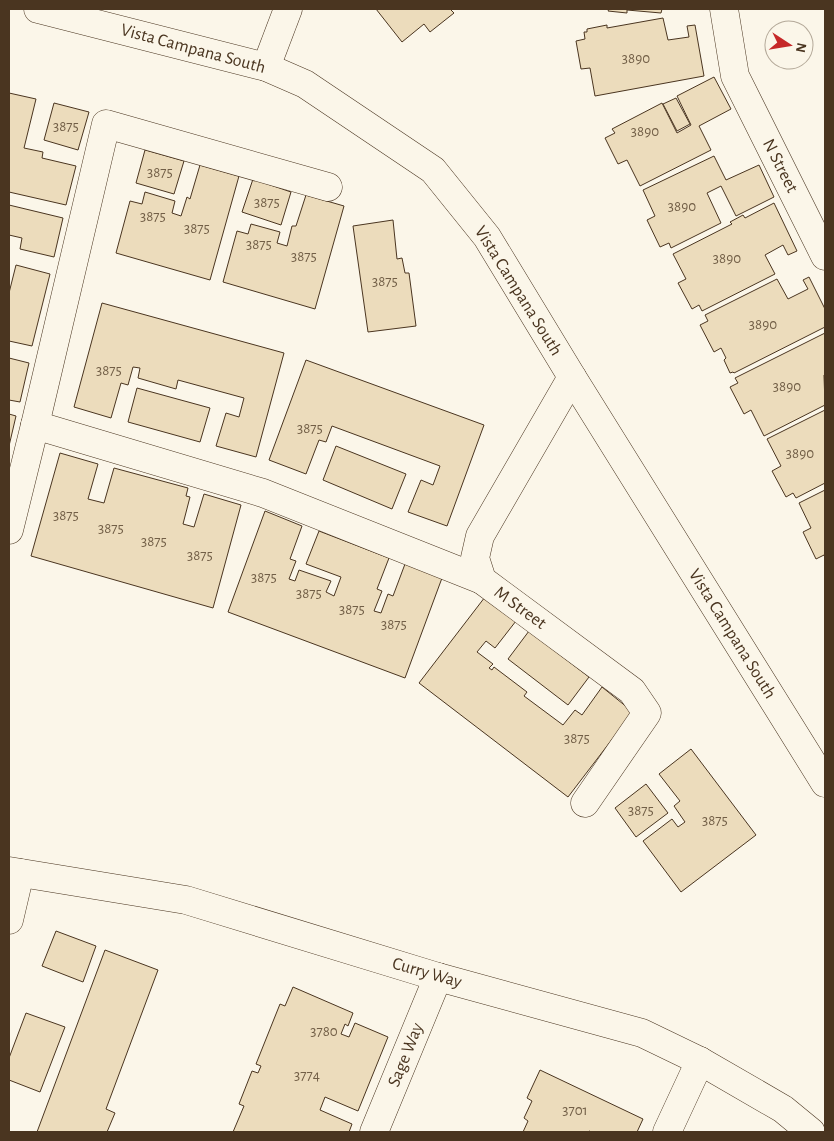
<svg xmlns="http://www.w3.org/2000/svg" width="834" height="1141" font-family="'Alegreya Sans',sans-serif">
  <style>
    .building { fill: #ecdcbc; stroke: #4a3520 }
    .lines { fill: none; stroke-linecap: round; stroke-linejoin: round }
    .minor-casing { stroke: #4a3520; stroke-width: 29 }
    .minor { stroke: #fbf6e9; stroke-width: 28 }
    .labels { text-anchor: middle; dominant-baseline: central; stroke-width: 4; stroke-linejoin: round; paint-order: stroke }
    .number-label { font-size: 15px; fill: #725f47 }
    .street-label { font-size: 18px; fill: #4a3520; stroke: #fbf6e9 }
  </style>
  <rect width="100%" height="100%" fill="#fbf6e9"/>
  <g class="building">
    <path d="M376 9H450L454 13 430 32 424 24 402 42Z"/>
    <path d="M609 9H662L661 13 627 10V13L608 11Z"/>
    <path d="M663 18 668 40 689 37 687 26 695 25 704 76 595 96 590 68 581 69 576 41 585 39 584 32H587V29L607 25V28Z"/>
    <path d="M714 77 731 109 699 126 711 150 640 186 627 160 618 164 605 138 615 133 612 129 662 103 677 133 691 125 677 96Z"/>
    <path d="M9 93 36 99 24 148 43 152 42 158 76 166 66 205 9 192Z"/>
    <path d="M676 98 690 124 677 131 663 104Z"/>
    <path d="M54 103 89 112 78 150 44 140Z"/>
    <path d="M145 150 184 161 174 194 136 183Z"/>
    <path d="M714 156 726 180 759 165 774 197 736 216 721 186 707 193 721 223 671 248 669 243 660 247 647 220 655 216 643 190Z"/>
    <path d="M200 165 239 176 210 280 116 253 130 201 142 204 145 192 175 201 172 213 181 216 187 197 190 199Z"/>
    <path d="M253 179 291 192 281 225 242 212Z"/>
    <path d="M306 195 344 206 315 309 223 282 237 231 248 234 251 224 280 232 277 243 287 246 292 226H296Z"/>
    <path d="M774 203 797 251 788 255 783 245 765 255 775 274 702 311 699 305 692 309 678 283 686 279 673 254 732 224 730 222 743 215 745 218Z"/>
    <path d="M9 205 63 218 54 257 20 249 22 238 9 235Z"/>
    <path d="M393 220 397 259 402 258 405 273H409L416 326 368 332 353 226Z"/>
    <path d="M16 265 50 274 32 346 9 341V293Z"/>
    <path d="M809 277 825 309V327L734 373 733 372 730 373 724 360 726 358 721 348 714 352 700 325 708 321 705 315 777 279 788 299 808 289 803 280Z"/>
    <path d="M102 303 284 353 256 457 216 446 226 413 239 417 244 398 178 380 176 389 138 378 140 368 133 367 128 385 121 383 111 418 74 407Z"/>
    <path d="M825 333V375H824L825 405 764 436 751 410 744 414 730 387 738 383 735 378Z"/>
    <path d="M9 358 29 363 20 402 9 400Z"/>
    <path d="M306 360 484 425 447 526 408 512 421 480 433 485 440 466 332 426 326 442 319 440 306 474 269 460Z"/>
    <path d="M137 388 210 408 200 442 128 422Z"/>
    <path d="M825 410V483L796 498 793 493 786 497 772 471 781 466 767 439Z"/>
    <path d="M9 414 16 416 9 446Z"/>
    <path d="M336 446 406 474 392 509 323 480Z"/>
    <path d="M60 453 98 464 88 499 104 503 114 468 188 488 186 496 190 497 183 524 194 527 204 494 241 505 213 608 31 556Z"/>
    <path d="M825 490V558L824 555 816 559 803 532 811 528 799 503Z"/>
    <path d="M265 511 302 526 290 559 296 561 289 579 295 581 299 570 331 581 326 592 334 596 341 577 306 564 319 531 389 558 377 589 382 591 374 611 381 613 388 594 393 596 405 564 442 578 405 678 228 612Z"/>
    <path d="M485 597 516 621 495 648 486 641 477 652 493 664 489 668 492 670 494 667 527 692 524 696 563 725 575 710 582 715 602 687 633 712 568 797 419 683Z"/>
    <path d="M529 631 589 677 568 705 508 659Z"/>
    <path d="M691 749 756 835 681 892 643 841 672 819 678 827 685 822 674 806 680 801 659 774Z"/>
    <path d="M646 784 668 813 636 837 615 808Z"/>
    <path d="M56 931 96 946 83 982 42 966Z"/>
    <path d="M105 950 158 970 106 1109 115 1113 107 1132H37Z"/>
    <path d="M293 987 353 1013 348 1026 345 1024 341 1034 349 1037 355 1023 388 1037 358 1111 325 1097 320 1110 352 1124 349 1132H233L244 1106 239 1104 252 1071 258 1073 261 1066 256 1064 280 1004 285 1006Z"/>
    <path d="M26 1013 65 1027 40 1092 9 1080V1058Z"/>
    <path d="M540 1070 643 1119 637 1132H592L589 1131V1132H523L528 1121 524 1118 532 1101 527 1098Z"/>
  </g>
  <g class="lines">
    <g class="minor-casing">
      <g id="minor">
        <path d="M38 9 266 67 305 84 433 170 487 237 572 377 825 783"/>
        <path d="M724 9 735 76 825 256"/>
        <path d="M266 67 288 9"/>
        <path d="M572 377 480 536 475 558 482 580 632 691 647 713 585 803"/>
        <path d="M35 425 263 493 482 580"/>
        <path d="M9 530 35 425 106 124 328 187"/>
        <path d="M9 871 186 900 438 977 642 1033 700 1061 783 1109 811 1132"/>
        <path d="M9 920 20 873"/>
        <path d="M374 1132 438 977"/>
        <path d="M667 1132 700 1061"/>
      </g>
    </g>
    <use href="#minor" class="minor"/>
  </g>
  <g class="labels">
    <g class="number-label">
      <text x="636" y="58">3890</text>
      <text x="66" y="126">3875</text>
      <text x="645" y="131">3890</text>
      <text x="160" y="172">3875</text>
      <text x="267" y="202">3875</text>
      <text x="682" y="206">3890</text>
      <text x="153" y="216">3875</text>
      <text x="197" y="228">3875</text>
      <text x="259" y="244">3875</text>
      <text x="304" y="256">3875</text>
      <text x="727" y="258">3890</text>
      <text x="385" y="281">3875</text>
      <text x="763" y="324">3890</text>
      <text x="109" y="370">3875</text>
      <text x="787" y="386">3890</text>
      <text x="310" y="428">3875</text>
      <text x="800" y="453">3890</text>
      <text x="66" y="515">3875</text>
      <text x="111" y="528">3875</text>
      <text x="154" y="541">3875</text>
      <text x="200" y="555">3875</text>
      <text x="264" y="577">3875</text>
      <text x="309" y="593">3875</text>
      <text x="352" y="609">3875</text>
      <text x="394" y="624">3875</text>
      <text x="577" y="738">3875</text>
      <text x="641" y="810">3875</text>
      <text x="715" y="820">3875</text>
      <text x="324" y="1031">3780</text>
      <text x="307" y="1075">3774</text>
      <text x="575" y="1110">3701</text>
    </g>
    <g class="street-label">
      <text transform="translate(193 49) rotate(15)">Vista Campana South</text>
      <text transform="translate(780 166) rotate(63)">N Street</text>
      <text transform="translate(518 291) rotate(58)">Vista Campana South</text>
      <text transform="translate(520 608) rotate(36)">M Street</text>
      <text transform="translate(732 634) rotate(58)">Vista Campana South</text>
      <text transform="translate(427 973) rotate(16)">Curry Way</text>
      <text transform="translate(406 1055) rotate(-68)">Sage Way</text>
    </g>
  </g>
  <rect width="834" height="1141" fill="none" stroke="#4a3520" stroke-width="20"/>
  <g transform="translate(789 45) rotate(102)"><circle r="24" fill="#fbf6e9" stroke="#b4a999"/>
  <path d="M0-4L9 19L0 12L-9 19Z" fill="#c62828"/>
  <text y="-8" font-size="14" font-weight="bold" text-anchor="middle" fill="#4a3520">N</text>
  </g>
</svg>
